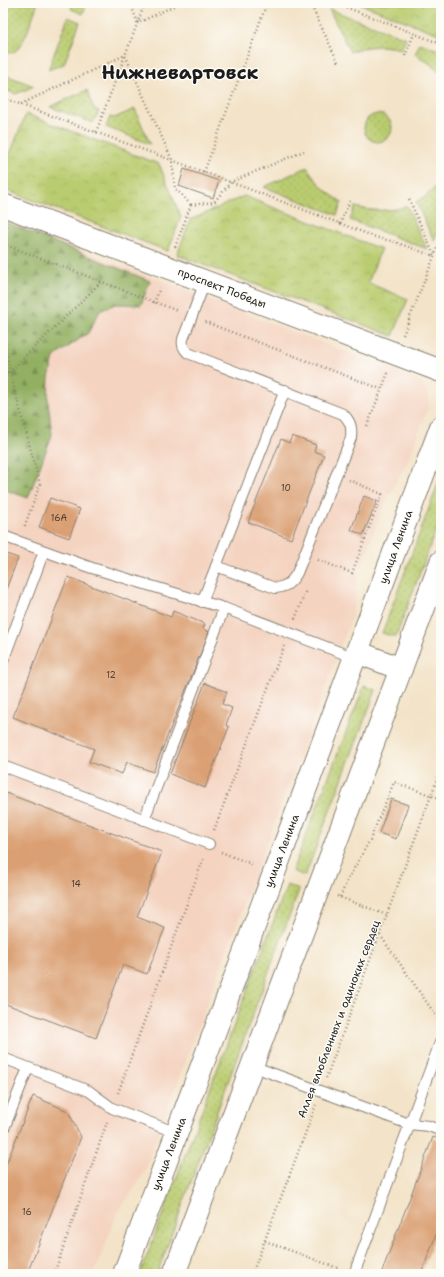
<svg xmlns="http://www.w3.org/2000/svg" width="444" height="1277" font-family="'Shantell Sans',sans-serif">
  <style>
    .built { fill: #f4d3c0 }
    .grass { fill: url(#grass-dots); stroke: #6b7446 }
    .forest { fill: url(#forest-firs); stroke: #58663f }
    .park { fill: url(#park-crowns); stroke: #6b7446 }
    .building { fill: #da9f72 }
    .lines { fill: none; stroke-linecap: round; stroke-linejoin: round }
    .service-casing { stroke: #888072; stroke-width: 12 }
    .secondary-casing { stroke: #888072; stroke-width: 24 }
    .primary-casing { stroke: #888072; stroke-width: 24 }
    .path { stroke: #888072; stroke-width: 2.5; stroke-dasharray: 1 3; stroke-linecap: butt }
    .service { stroke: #fff; stroke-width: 10 }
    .secondary { stroke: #fff; stroke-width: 22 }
    .primary { stroke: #fff; stroke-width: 22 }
    .labels { text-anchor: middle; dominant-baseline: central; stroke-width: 3; stroke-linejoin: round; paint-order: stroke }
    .number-label { font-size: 9px; fill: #4c3d32 }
    .street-label { font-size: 11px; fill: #1c1c1c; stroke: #fdfcf7 }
    .town-label { font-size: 19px; font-weight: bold; fill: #1c1c1c; stroke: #fdfcf7 }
  </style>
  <defs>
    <pattern id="grass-dots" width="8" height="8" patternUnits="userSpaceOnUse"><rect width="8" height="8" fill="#bacc6f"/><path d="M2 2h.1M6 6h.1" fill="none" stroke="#9faf60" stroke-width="1.8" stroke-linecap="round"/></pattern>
    <pattern id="forest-firs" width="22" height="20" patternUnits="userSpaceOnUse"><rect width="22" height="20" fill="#93b062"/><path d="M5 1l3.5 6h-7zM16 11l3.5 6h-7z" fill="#778e50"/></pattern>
    <pattern id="park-crowns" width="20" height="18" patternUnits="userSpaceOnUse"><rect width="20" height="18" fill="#bacc6f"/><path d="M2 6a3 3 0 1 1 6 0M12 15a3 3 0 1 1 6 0" fill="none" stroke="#9faf60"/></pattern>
  </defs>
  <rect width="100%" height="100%" fill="#fdfcf7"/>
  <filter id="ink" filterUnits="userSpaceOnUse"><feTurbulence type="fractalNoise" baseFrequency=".025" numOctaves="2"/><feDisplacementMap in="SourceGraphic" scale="8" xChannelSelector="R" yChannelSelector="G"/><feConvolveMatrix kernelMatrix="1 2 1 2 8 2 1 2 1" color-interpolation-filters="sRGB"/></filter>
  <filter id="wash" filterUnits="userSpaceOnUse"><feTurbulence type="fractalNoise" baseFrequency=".012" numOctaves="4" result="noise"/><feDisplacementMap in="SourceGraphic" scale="16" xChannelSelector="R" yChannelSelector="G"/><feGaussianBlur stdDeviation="0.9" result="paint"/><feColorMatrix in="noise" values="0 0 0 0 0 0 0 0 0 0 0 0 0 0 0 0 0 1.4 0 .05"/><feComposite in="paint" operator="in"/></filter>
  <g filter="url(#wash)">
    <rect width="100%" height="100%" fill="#f3e3c8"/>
    <path class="built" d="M3 220 411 377 421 382 427 390 429 400 427 411 410 456 383 507 358 574 352 616 143 1175 117 1214 94 1274H3Z"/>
    <g class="grass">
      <path d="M9 3H38C33 14 25 46 15 51 12 53 7 54 3 53V20Z"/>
      <path d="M73 3H87L83 14 71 9Z"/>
      <path d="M329 9 406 38 401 49C384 45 366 45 350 52Z"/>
      <path d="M68 17 80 22 64 64 48 70Z"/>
      <path d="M420 43 441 51V74L429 63 415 54Z"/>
      <path d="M3 74 34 86 16 94 3 89Z"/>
      <path d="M87 90 94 109 99 111 93 123 50 107Z"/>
      <path d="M135 109 150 144 106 127 110 117 114 118Z"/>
      <circle cx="378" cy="128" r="14"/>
      <path d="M307 167C316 182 327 193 342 202L337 215 264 187Z"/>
      <path d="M441 182V221L434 241 416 202 426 196Z"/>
      <path d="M407 206 427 249 350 220 355 207C372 211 390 212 407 206Z"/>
      <path d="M441 476V517L396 637 382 633Z"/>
      <path d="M364 686 376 690 305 876 292 871Z"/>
      <path d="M287 885 299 890 157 1274H140Z"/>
    </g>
    <path class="forest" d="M3 221 150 281 141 305 115 304 100 311 88 333 54 357 49 378 48 401 52 435 28 498 3 489Z"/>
    <g class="park">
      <path d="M358 3H441V35Z"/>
      <path d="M26 114 159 164 181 217 168 251 3 189V163L6 164Z"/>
      <path d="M244 196 381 249 368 283 408 299 393 336 177 255 190 220Z"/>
    </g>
    <g id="blocks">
      <g class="building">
        <path d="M184 169 219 181 213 198 179 186Z"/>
        <path d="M292 436 316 445 314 451 324 455 291 539 248 522 281 439 289 443Z"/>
        <path d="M364 496 377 501 363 535 351 530Z"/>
        <path d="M50 498 80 509 69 538 39 527Z"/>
        <path d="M3 553 18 558 3 597Z"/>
        <path d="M68 577 171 617 173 611 205 624 203 629 209 632 153 772 127 762 122 774 89 762 94 749 13 717Z"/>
        <path d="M205 683 227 692 222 704 232 708 226 725 229 727 205 788 170 774Z"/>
        <path d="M3 792 162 852 137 917 165 928 147 974 123 965 96 1038 3 1003Z"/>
        <path d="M391 799 408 805 396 839 379 833Z"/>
        <path d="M33 1096 68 1111 81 1137 27 1274H3V1172Z"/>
        <path d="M433 1137 441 1140V1222L421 1274H381Z"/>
      </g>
    </g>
  </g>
  <g filter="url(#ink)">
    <use href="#blocks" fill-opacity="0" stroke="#888072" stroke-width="1"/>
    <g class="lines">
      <g class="service-casing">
        <g id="service">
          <path d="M205 282 183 339C182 345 183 348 188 353L343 414C351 422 352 427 351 438L297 573C291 583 286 587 275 588L216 566"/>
          <path d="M3 536 92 568 224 608 355 658"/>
          <path d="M202 602 285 390"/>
          <path d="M3 661 44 551"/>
          <path d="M3 766 209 844"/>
          <path d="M144 820 224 608"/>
          <path d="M3 1058 89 1091 112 1108 177 1133"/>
          <path d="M252 1066 409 1124 429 1126 441 1131"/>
          <path d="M3 1131 28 1068"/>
          <path d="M354 1274 441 1040"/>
        </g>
      </g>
      <g class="secondary-casing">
        <path id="secondary" d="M3 205 441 371"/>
      </g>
      <g class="primary-casing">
        <g id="primary">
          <path d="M357 652 401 669"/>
          <path d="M124 1274 441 427"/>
          <path d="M174 1274 441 562"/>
        </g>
      </g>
      <g class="path">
        <path d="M130 3 138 23 180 3"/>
        <path d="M310 3 338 62"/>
        <path d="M335 3 441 44"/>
        <path d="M3 4 4 3"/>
        <path d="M405 56 414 34"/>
        <path d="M3 98 204 172 381 239 392 241 434 256"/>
        <path d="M21 104 125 55 172 160 175 188 191 205"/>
        <path d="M96 132 145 3"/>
        <path d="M204 172 267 3"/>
        <path d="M409 199 434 255"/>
        <path d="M191 205 214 202 231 182 304 151"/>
        <path d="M340 224 350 200"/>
        <path d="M3 244 178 311"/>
        <path d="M175 247 191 205"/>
        <path d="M154 303 160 288"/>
        <path d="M205 322 381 389"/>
        <path d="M3 324 10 373 40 484 24 528"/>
        <path d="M403 335 441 239"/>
        <path d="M3 371 10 373"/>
        <path d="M3 378 101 282"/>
        <path d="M367 426 388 373"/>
        <path d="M318 560 352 573 382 494 349 480"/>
        <path d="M295 619 306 590"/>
        <path d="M214 830 284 646"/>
        <path d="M221 852 254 865"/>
        <path d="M337 896 387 915"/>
        <path d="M340 897 348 879 370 840 394 782 441 799"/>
        <path d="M380 935 441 1023"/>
        <path d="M326 1078 441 769"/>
        <path d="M118 1093 204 857"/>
        <path d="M265 1241 340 1269"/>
        <path d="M54 1274 107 1122"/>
        <path d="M252 1274 316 1105"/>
      </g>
      <use href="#service" class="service"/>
      <use href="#secondary" class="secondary"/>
      <use href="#primary" class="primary"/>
    </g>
  </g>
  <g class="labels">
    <g class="number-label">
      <text x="286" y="488">10</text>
      <text x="59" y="518">16А</text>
      <text x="111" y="675">12</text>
      <text x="76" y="884">14</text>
      <text x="27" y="1212">16</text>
    </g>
    <g class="street-label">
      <text transform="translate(222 288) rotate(21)">проспект Победы</text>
      <text transform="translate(396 547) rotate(-70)">улица Ленина</text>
      <text transform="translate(282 851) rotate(-69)">улица Ленина</text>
      <text transform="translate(339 1019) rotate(-69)">Аллея влюбленных и одиноких сердец</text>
      <text transform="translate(169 1154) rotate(-69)">улица Ленина</text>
    </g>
    <g class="town-label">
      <text x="180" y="72">Нижневартовск</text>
    </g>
  </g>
  <rect width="444" height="1277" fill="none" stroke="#fdfcf7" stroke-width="16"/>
</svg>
